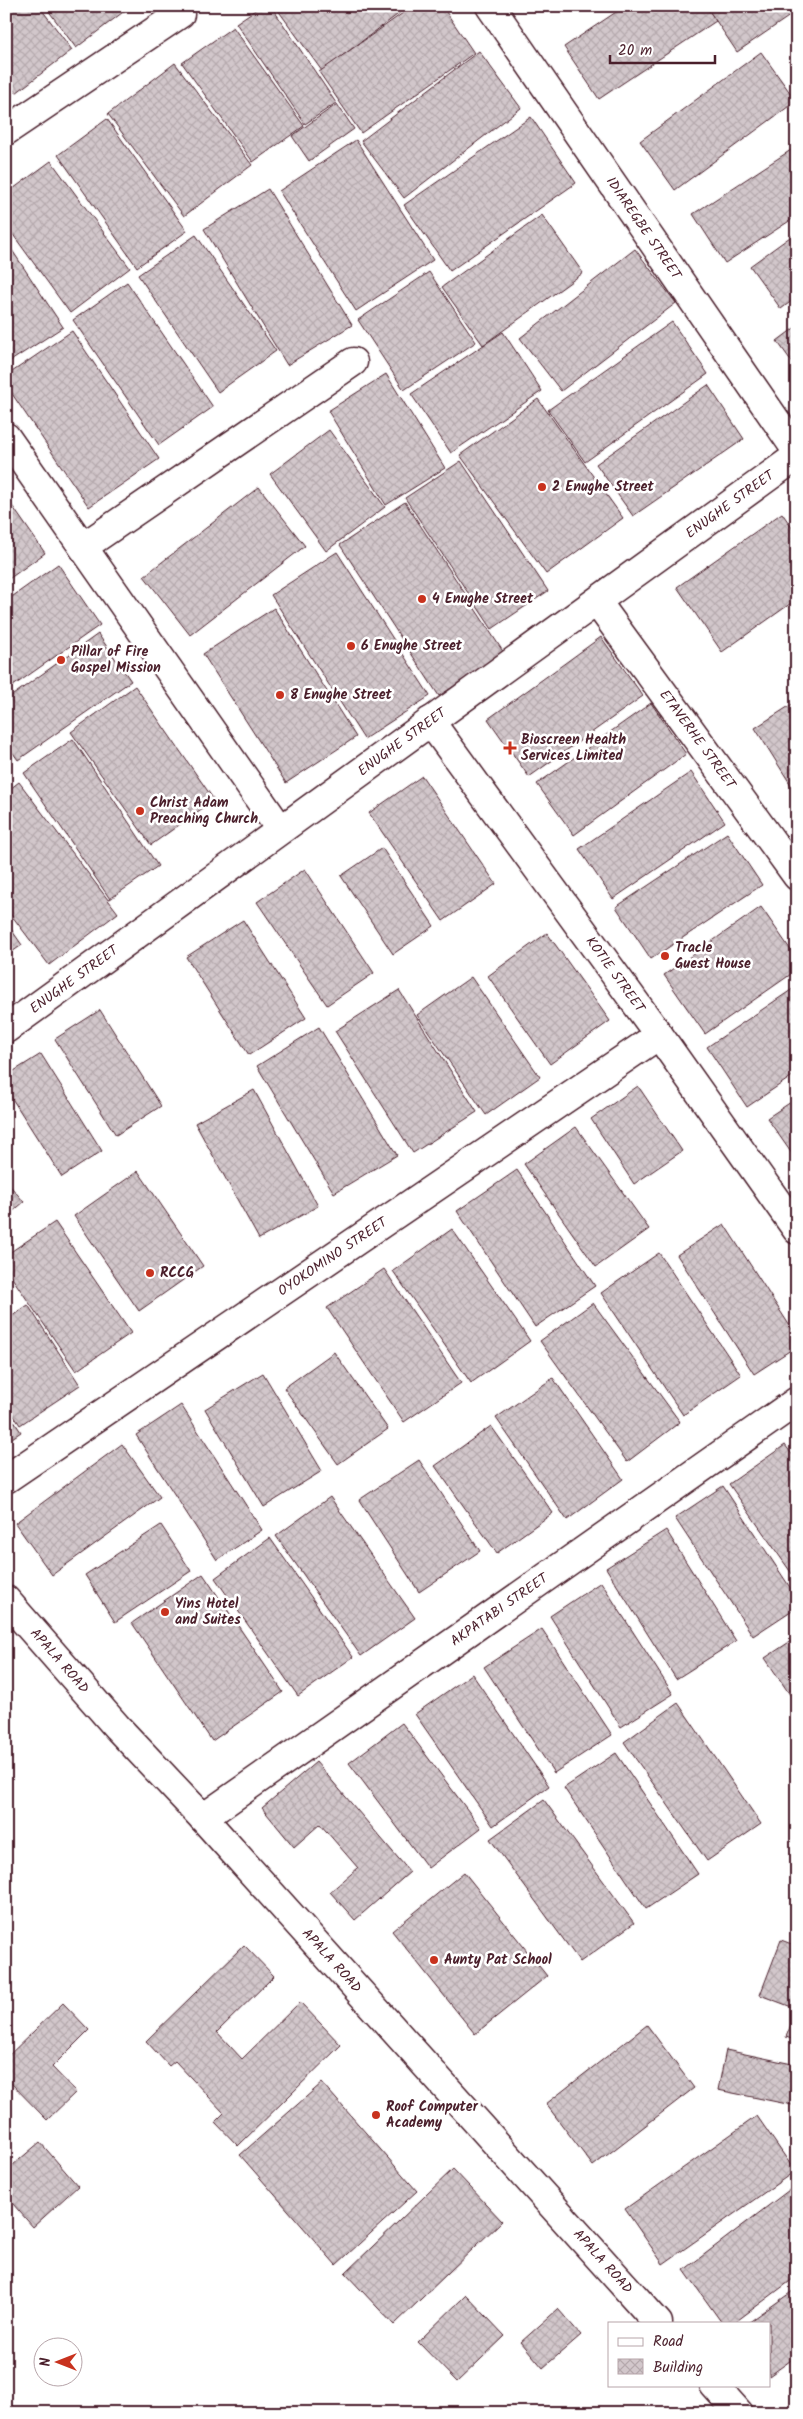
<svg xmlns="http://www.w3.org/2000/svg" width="803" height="2419" font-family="Kalam,sans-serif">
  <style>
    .building { fill: url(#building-cross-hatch); stroke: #4a1f2b }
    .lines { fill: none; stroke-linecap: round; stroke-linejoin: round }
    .minor-casing { stroke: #4a1f2b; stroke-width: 31 }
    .minor { stroke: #fff; stroke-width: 28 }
    .poi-dot { fill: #c8321e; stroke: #fff; stroke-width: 2 }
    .labels { text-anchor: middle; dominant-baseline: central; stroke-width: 5; stroke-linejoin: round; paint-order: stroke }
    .street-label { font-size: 14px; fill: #4a1f2b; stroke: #fff }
    .poi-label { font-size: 14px; font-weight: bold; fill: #4a1f2b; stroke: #fff; text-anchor: start }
  </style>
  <defs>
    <pattern id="building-cross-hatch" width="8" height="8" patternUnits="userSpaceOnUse" patternTransform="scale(1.25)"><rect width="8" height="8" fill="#d2c7cb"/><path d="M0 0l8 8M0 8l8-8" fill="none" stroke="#b6aaae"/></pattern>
  </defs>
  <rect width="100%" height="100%" fill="#fff"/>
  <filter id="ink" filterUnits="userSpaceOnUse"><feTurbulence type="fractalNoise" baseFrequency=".02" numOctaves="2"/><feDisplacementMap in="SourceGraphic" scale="10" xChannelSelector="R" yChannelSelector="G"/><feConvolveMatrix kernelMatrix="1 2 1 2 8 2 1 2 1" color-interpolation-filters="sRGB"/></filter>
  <g filter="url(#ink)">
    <g class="building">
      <path d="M6 6H39L72 50 16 93 6 79Z"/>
      <path d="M45 6H131L76 48Z"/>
      <path d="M261 6H271L336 103 305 124 236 23Z"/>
      <path d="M275 6H409L322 71Z"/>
      <path d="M413 6H442L474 53 361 133 319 72Z"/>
      <path d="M625 6H706L716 21 599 99 564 47Z"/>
      <path d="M706 6H797V11L737 52Z"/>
      <path d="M233 27 304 126 253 162 182 63Z"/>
      <path d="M479 51 521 108 404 198 361 141Z"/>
      <path d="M761 52 796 101 675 190 640 141Z"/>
      <path d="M175 63 252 165 184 216 108 114Z"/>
      <path d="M337 104 354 129 309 161 292 136Z"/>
      <path d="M531 117 576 183 450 271 404 205Z"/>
      <path d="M107 119 187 231 137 267 58 155Z"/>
      <path d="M356 140 433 260 356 311 279 191Z"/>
      <path d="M797 146V216L725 263 693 214Z"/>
      <path d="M51 161 130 268 70 313 6 225V194Z"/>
      <path d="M268 189 352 325 287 365 204 229Z"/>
      <path d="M542 215 583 273 483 345 442 287Z"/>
      <path d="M797 232V297L781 309 750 266Z"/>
      <path d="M196 235 276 351 218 392 138 275Z"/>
      <path d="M6 241 63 327 6 364Z"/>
      <path d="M635 249 676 303 561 391 520 338Z"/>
      <path d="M429 272 476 342 404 390 358 320Z"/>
      <path d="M127 282 213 407 159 445 73 320Z"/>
      <path d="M672 322 708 374 585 462 548 410Z"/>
      <path d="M797 326V369L777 341Z"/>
      <path d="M72 331 159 459 89 507 6 385V376Z"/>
      <path d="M503 332 542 391 451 453 411 394Z"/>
      <path d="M386 374 445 468 386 505 328 411Z"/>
      <path d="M708 385 744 439 633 516 596 464Z"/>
      <path d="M538 399 623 518 546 574 460 455Z"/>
      <path d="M329 430 385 507 326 551 270 474Z"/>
      <path d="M461 461 548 591 492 629 405 498Z"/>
      <path d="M259 487 305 546 190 635 144 576Z"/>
      <path d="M6 497 45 553 6 581Z"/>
      <path d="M405 502 504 653 439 696 340 545Z"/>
      <path d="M782 513 797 535V599L722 652 677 587Z"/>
      <path d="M337 552 430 696 364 739 271 595Z"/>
      <path d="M58 564 100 625 6 691V601Z"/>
      <path d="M274 608 356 737 286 783 203 654Z"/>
      <path d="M98 634 131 681 18 760 6 743V700Z"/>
      <path d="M601 637 643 696 529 777 488 719Z"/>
      <path d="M135 686 214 800 151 845 71 732Z"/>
      <path d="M797 701V781L791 785 755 728Z"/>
      <path d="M651 703 686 754 574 835 537 784Z"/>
      <path d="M73 739 158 866 110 899 24 773Z"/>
      <path d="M691 772 725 822 613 899 579 849Z"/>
      <path d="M422 776 496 884 443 921 369 813Z"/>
      <path d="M19 782 118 913 49 965 6 908V792Z"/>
      <path d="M727 833 762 885 651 959 616 907Z"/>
      <path d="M382 848 434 926 393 954 341 876Z"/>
      <path d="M305 869 374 973 327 1005 257 902Z"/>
      <path d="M761 907 797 959V970L705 1034 664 975Z"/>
      <path d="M243 920 306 1018 249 1055 186 957Z"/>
      <path d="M6 922 22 945 6 956Z"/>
      <path d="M547 933 610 1021 550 1064 488 976Z"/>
      <path d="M471 977 540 1077 486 1115 417 1015Z"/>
      <path d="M797 986V1073L747 1107 707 1047Z"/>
      <path d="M399 990 477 1112 413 1153 335 1031Z"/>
      <path d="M100 1010 161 1106 116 1135 55 1039Z"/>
      <path d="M319 1027 397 1155 334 1193 257 1066Z"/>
      <path d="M41 1054 102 1151 62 1177 6 1089V1076Z"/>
      <path d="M638 1086 682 1151 634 1184 591 1119Z"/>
      <path d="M254 1090 318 1206 259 1239 195 1123Z"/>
      <path d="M797 1098V1161L767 1118Z"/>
      <path d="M576 1127 649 1229 596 1267 524 1164Z"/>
      <path d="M517 1170 595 1286 535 1327 457 1211Z"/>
      <path d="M138 1171 203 1266 139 1311 74 1216Z"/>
      <path d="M6 1181 24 1202 6 1217Z"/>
      <path d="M55 1222 131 1333 76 1371 6 1269V1255Z"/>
      <path d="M724 1224 797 1337V1346L754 1374 677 1255Z"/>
      <path d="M452 1229 530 1341 471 1383 393 1271Z"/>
      <path d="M659 1253 741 1375 683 1415 601 1293Z"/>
      <path d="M384 1269 461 1383 404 1422 327 1308Z"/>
      <path d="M593 1303 680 1422 627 1462 540 1341Z"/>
      <path d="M28 1305 80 1385 20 1425 6 1404V1320Z"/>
      <path d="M334 1352 388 1429 338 1464 284 1388Z"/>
      <path d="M263 1373 322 1471 264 1507 205 1409Z"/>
      <path d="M553 1378 623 1479 567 1520 496 1418Z"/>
      <path d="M181 1405 262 1530 217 1560 136 1435Z"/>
      <path d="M6 1409 21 1432 6 1442Z"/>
      <path d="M491 1426 553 1513 497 1553 435 1466Z"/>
      <path d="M122 1444 160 1497 52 1575 15 1523Z"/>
      <path d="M785 1445 797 1461V1581L729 1484Z"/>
      <path d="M419 1460 480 1551 419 1592 359 1500Z"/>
      <path d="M723 1486 797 1598V1607L753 1636 675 1518Z"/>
      <path d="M330 1497 415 1618 361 1656 276 1536Z"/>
      <path d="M161 1525 191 1571 115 1622 85 1575Z"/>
      <path d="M666 1530 736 1641 676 1679 606 1568Z"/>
      <path d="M270 1538 353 1657 298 1696 215 1578Z"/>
      <path d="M203 1574 283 1692 212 1741 132 1623Z"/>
      <path d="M601 1582 673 1694 621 1727 550 1616Z"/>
      <path d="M542 1629 612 1735 554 1773 484 1667Z"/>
      <path d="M797 1637V1705L765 1658Z"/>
      <path d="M472 1674 549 1786 493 1826 415 1714Z"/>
      <path d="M678 1703 761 1824 707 1861 624 1742Z"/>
      <path d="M402 1723 481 1828 428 1868 349 1763Z"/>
      <path d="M616 1753 698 1874 646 1909 564 1788Z"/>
      <path d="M316 1762 410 1872 355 1920 330 1892 358 1868 320 1824 294 1847 262 1808Z"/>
      <path d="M544 1800 634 1923 580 1962 490 1839Z"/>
      <path d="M464 1872 547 1976 475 2034 392 1931Z"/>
      <path d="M781 1940 797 1946V2009L760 1995Z"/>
      <path d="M244 1945 274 1976 217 2032 242 2059 300 2002 341 2045 238 2146 215 2122 224 2113 175 2061 169 2066 146 2041Z"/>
      <path d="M63 2003 89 2030 52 2067 76 2092 47 2120 6 2078V2058Z"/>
      <path d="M797 2010V2041L786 2037Z"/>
      <path d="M647 2025 694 2088 593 2166 546 2104Z"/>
      <path d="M726 2050 797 2065V2106L718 2090Z"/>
      <path d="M322 2083 417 2191 336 2265 240 2155Z"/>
      <path d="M757 2116 795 2171 663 2264 625 2209Z"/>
      <path d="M40 2142 78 2186 33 2227 6 2196V2171Z"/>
      <path d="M453 2169 502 2221 394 2325 345 2273Z"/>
      <path d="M793 2187 797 2192V2276L734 2323H722L684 2270Z"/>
      <path d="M797 2288V2356L769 2376V2323H748Z"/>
      <path d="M466 2295 505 2336 457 2382 418 2342Z"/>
      <path d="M558 2309 581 2335 543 2368 521 2342Z"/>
    </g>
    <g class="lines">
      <g class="minor-casing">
        <g id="minor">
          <path id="s1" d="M490 6 797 451"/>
          <path d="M6 131 180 14"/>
          <path d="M6 437 280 829"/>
          <path d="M83 547 353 362"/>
          <path id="s2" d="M597 602 797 876"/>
          <path id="s3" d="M430 721 659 1035 797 1230"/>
          <path id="s4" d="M6 1029 797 456"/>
          <path id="s5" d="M6 1479 659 1035"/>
          <path id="s6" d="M6 1600 117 1727 203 1818 658 2323"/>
          <path id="s7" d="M203 1818 797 1401"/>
          <path d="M714 2385 739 2413"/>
        </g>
      </g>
      <use href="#minor" class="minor"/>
    </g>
  </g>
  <g class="poi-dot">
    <circle cx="542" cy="487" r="5"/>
    <circle cx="422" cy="599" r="5"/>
    <circle cx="351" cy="646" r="5"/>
    <circle cx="61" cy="660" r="5"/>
    <circle cx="280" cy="695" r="5"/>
    <path d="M507.5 740.5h5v5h5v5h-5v5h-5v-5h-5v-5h5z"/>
    <circle cx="140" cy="811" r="5"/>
    <circle cx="665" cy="956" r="5"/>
    <circle cx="150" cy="1273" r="5"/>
    <circle cx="165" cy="1612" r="5"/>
    <circle cx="434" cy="1960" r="5"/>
    <circle cx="376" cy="2115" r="5"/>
  </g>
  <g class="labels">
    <g class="street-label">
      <text stroke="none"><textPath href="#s1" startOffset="270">IDIAREGBE STREET</textPath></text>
      <text stroke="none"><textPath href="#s4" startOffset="894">ENUGHE STREET</textPath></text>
      <text stroke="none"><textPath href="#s2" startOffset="170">ETAVERHE STREET</textPath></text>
      <text stroke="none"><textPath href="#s4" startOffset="489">ENUGHE STREET</textPath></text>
      <text stroke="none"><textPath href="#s3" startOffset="314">KOTIE STREET</textPath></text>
      <text stroke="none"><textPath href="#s4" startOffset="84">ENUGHE STREET</textPath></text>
      <text stroke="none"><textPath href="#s5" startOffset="395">OYOKOMINO STREET</textPath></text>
      <text stroke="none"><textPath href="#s7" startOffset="362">AKPATABI STREET</textPath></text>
      <text stroke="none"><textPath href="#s6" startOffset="81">APALA ROAD</textPath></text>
      <text stroke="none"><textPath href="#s6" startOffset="486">APALA ROAD</textPath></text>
      <text stroke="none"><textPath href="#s6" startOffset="891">APALA ROAD</textPath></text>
    </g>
    <g class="poi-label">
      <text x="552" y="487">2 Enughe Street</text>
      <text x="432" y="599">4 Enughe Street</text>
      <text x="361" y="646">6 Enughe Street</text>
      <text x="71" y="652">Pillar of Fire<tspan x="71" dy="16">Gospel Mission</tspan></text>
      <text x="290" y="695">8 Enughe Street</text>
      <text x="521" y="740">Bioscreen Health<tspan x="521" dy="16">Services Limited</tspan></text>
      <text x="150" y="803">Christ Adam<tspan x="150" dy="16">Preaching Church</tspan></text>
      <text x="675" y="948">Tracle<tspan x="675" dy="16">Guest House</tspan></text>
      <text x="160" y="1273">RCCG</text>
      <text x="175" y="1604">Yins Hotel<tspan x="175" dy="16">and Suites</tspan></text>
      <text x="444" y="1960">Aunty Pat School</text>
      <text x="386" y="2107">Roof Computer<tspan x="386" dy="16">Academy</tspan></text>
    </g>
  </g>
  <rect width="803" height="2419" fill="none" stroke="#fff" stroke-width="25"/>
  <rect x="12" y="12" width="778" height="2394" fill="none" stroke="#4a1f2b" stroke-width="2" filter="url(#ink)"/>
  <rect x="608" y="2322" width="162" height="65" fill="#ffffff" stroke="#b7a5aa"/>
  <rect x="618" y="2338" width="25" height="8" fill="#ffffff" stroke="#b7a5aa"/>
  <text x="653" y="2346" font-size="15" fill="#4a1f2b">Road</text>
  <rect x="618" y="2359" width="25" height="15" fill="url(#building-cross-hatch)" stroke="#b7a5aa"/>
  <text x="653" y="2372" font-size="15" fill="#4a1f2b">Building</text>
  <g transform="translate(58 2362) rotate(270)"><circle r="24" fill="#ffffff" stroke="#b7a5aa"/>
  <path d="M0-4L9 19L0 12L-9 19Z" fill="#c8321e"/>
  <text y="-8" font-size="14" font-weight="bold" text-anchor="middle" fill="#4a1f2b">N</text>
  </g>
  <path d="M610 55v8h105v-8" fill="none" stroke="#4a1f2b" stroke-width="2.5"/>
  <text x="618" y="55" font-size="15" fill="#4a1f2b" stroke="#ffffff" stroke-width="4" paint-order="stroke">20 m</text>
</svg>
